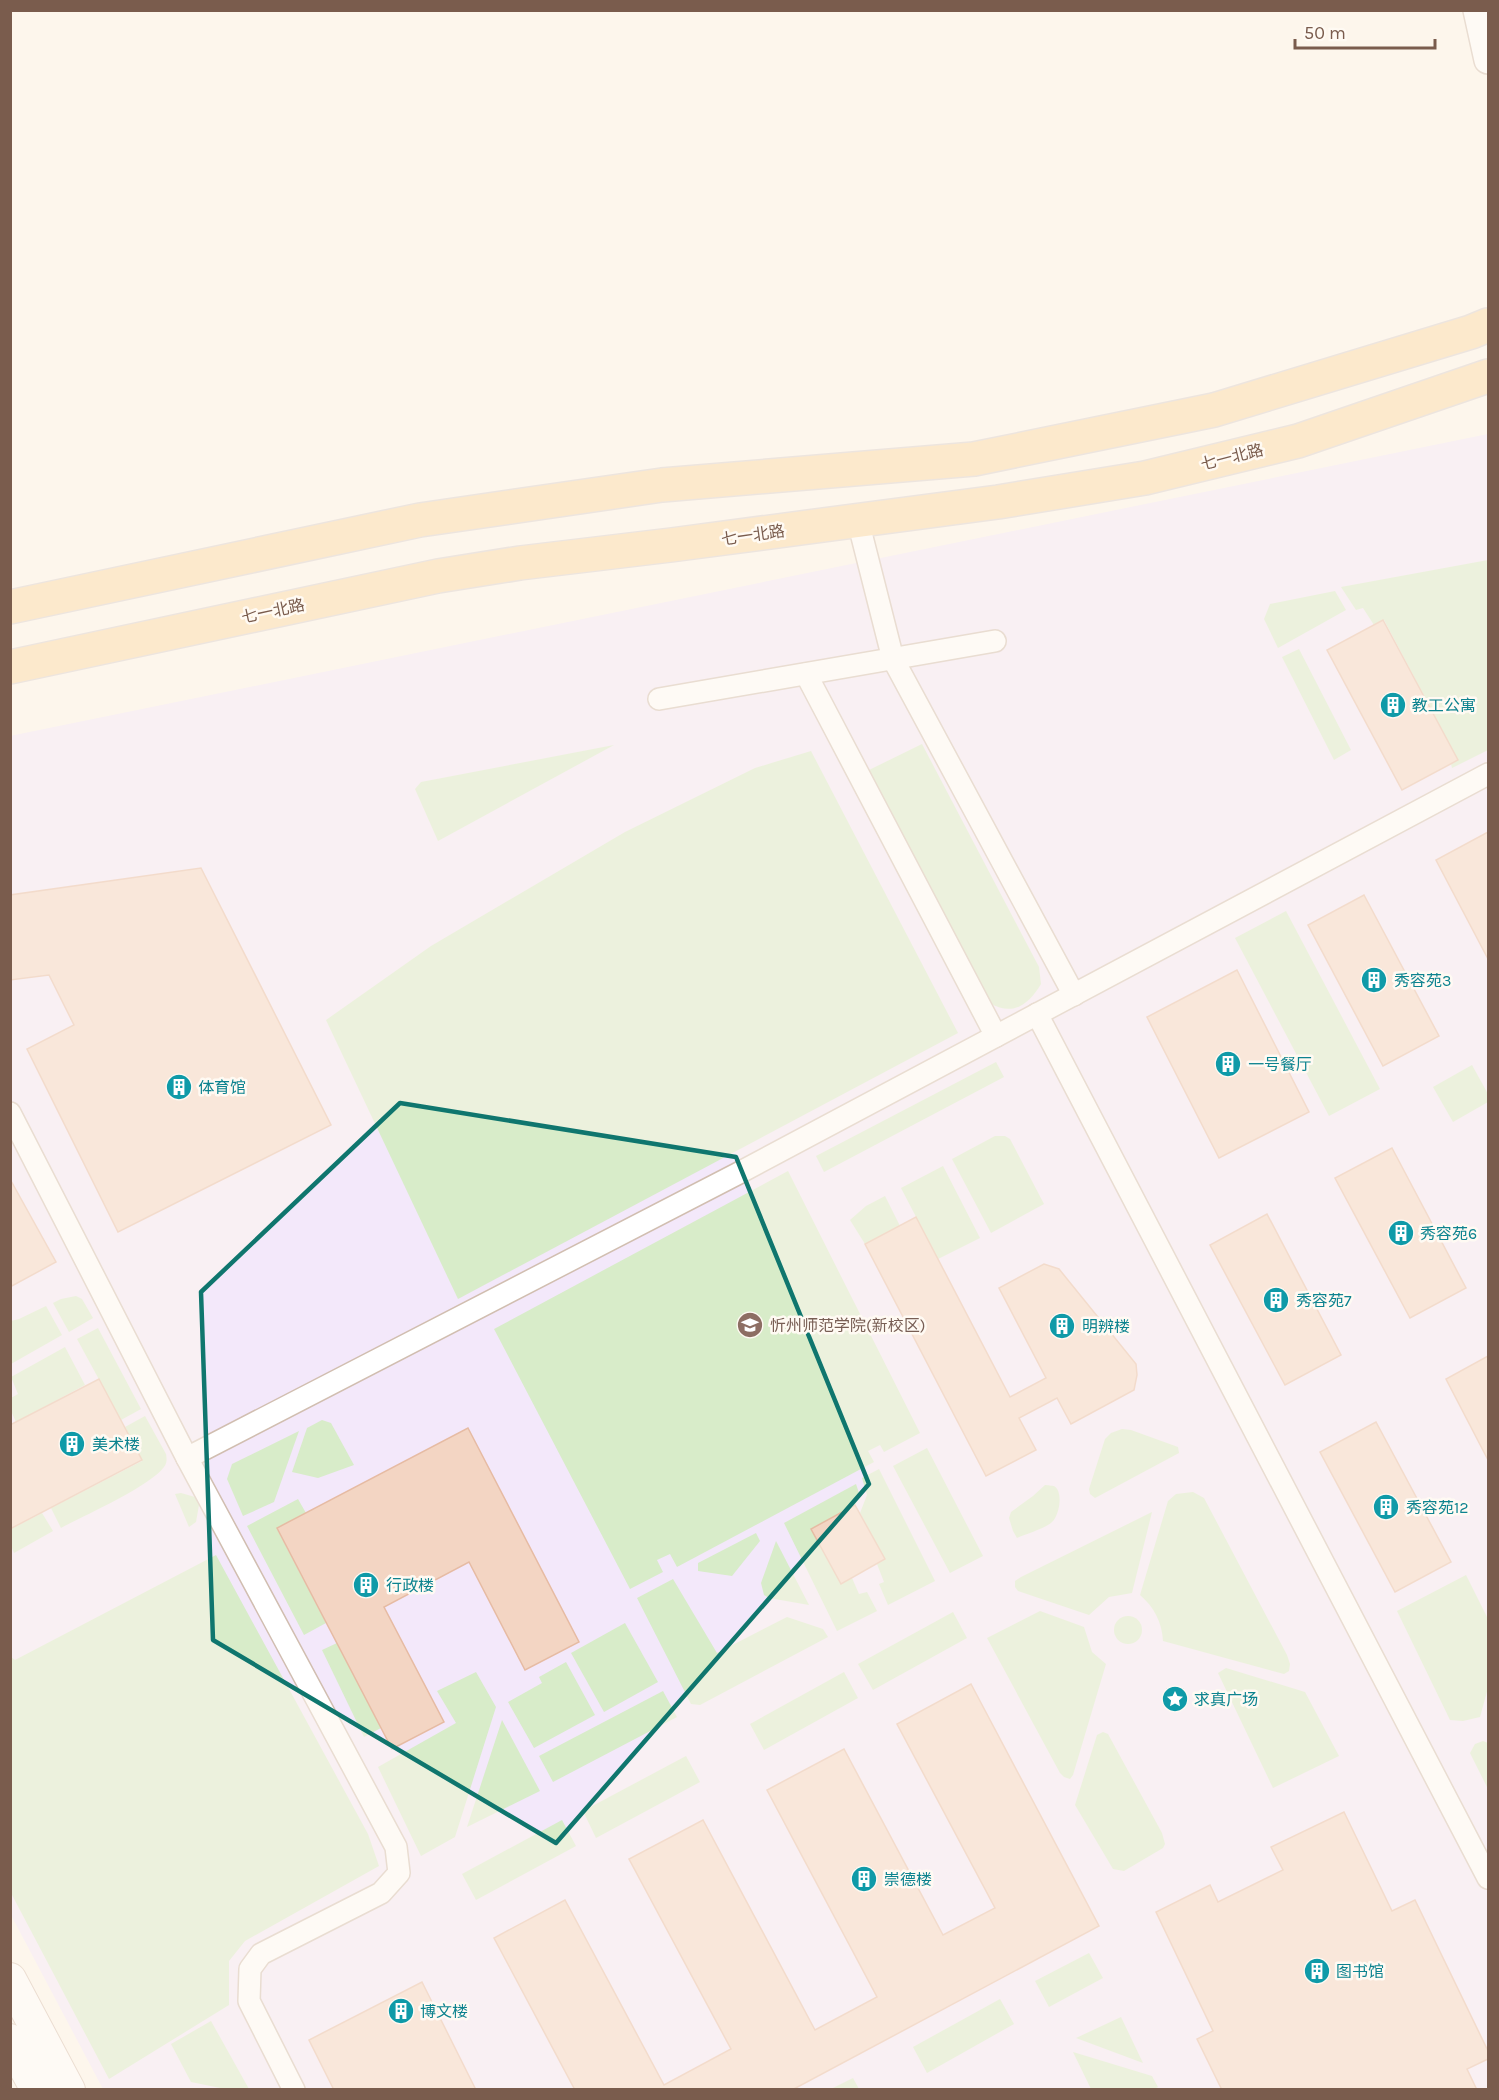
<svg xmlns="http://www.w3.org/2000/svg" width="1499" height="2100" font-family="Karla,'Noto Sans SC',sans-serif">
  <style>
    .education { fill: #f3e8fa }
    .green { fill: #d8ecc9 }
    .building { fill: #f3d5c3; stroke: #e6bba3; stroke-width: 1.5 }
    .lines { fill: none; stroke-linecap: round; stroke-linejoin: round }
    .minor-casing { stroke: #d1beb0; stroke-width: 24 }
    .tertiary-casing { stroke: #d1beb0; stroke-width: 30 }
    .secondary-casing { stroke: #d6c0b0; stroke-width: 34 }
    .primary-casing { stroke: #dad1cd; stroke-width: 36 }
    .minor { stroke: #fff; stroke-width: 21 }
    .tertiary { stroke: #fff; stroke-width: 27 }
    .secondary { stroke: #fff; stroke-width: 32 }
    .primary { stroke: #fbd9a5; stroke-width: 33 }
    .marked { fill: none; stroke: #0f766e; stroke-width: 4.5; stroke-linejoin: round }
    .labels { text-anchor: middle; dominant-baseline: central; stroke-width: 5; stroke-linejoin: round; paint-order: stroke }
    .street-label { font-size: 16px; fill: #7a5c4d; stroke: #fffaf3 }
    .culture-label { font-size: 16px; fill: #0d838f; stroke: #fffaf3; text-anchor: start }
    .education-label { font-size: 16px; fill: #785e54; stroke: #fffaf3; text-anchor: start }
  </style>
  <rect width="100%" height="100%" fill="#fdf6ec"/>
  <path class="education" d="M1488 434V2089H103L11 1915 10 736Z"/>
  <g class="green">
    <path d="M1488 560V750L1452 768 1451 764 1458 760 1384 620 1374 625 1363 608 1356 610 1341 587Z"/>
    <path d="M1335 591 1346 610 1278 648 1264 619 1270 604Z"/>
    <path d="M1299 649 1351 750 1334 760 1282 657Z"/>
    <path d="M922 744 1039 967 1041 984C1029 1004 1013 1017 990 1003L869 770Z"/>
    <path d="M614 745 438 841 415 789 421 782Z"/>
    <path d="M811 751 958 1033 458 1299 326 1020 431 946 625 832 755 768Z"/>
    <path d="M1286 911 1380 1089 1329 1116 1235 938Z"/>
    <path d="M996 1062 1004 1077 824 1172 816 1156Z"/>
    <path d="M1472 1065 1488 1094V1102L1453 1122 1433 1087Z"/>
    <path d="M995 1136H1005L1010 1139 1044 1204 991 1233 952 1159Z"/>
    <path d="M943 1166 980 1238 938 1259 901 1188Z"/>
    <path d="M788 1171 920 1433 884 1452 880 1445 868 1451 874 1462 677 1567 670 1554 657 1560 663 1572 630 1589 494 1329Z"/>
    <path d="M885 1196 900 1226 865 1244 850 1220 866 1206Z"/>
    <path d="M76 1296 82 1299 93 1318 69 1332 53 1303 61 1299Z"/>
    <path d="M46 1306 62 1335 11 1364V1321L19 1319Z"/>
    <path d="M98 1328 141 1409 121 1420 77 1339Z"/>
    <path d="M65 1347 85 1385 16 1422 11 1411V1398L18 1394 11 1377Z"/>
    <path d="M145 1416 166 1454C167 1459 167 1463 164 1467 149 1487 85 1515 61 1528L51 1508 142 1461 125 1427Z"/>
    <path d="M322 1420 331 1423 354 1465 318 1478 292 1472 307 1428Z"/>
    <path d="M1122 1429 1131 1430 1178 1447 1179 1453 1095 1498 1090 1494 1089 1489 1105 1439 1111 1433Z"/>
    <path d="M299 1431 274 1502 243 1516 227 1479 232 1464Z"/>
    <path d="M927 1448 983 1556 950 1573 893 1466Z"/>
    <path d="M879 1469 935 1581 888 1605 879 1584 884 1582 877 1564 885 1559 860 1513 867 1495 862 1478Z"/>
    <path d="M856 1484 860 1496 855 1505 811 1529 841 1583 852 1578 859 1594 867 1592 877 1611 837 1631 784 1523Z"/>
    <path d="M1045 1485C1047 1485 1053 1486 1054 1486 1064 1492 1059 1516 1052 1522 1046 1528 1026 1534 1017 1538L1013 1531 1009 1518 1011 1512 1033 1496Z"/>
    <path d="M1193 1492 1204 1498 1287 1655 1290 1664 1289 1671 1284 1674 1163 1641C1162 1622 1154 1607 1140 1595L1168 1501 1176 1494Z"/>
    <path d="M181 1493 195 1497 199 1505 196 1522 189 1527 175 1494Z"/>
    <path d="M298 1499 306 1513 277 1529 326 1623 304 1635 247 1526Z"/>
    <path d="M1152 1512 1132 1593 1109 1597 1089 1615 1018 1591 1015 1587V1581L1021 1577Z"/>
    <path d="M42 1513 53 1531 14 1553 11 1546V1529Z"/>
    <path d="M756 1533 760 1541 732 1576 698 1571V1563Z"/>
    <path d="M776 1541 809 1605 769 1598 764 1595 761 1583Z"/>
    <path d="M216 1555 368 1834 379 1866 245 1941 229 1961V2005L109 2079 11 1893V1657L15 1660Z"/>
    <path d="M1466 1575 1488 1619V1688L1480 1717 1463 1721 1450 1720 1397 1611Z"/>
    <path d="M673 1579 717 1653 787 1617 823 1629 828 1637 700 1705 691 1704 637 1598Z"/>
    <path d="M1040 1611 1084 1627 1092 1652 1106 1664 1073 1775 1070 1779 1064 1777 1060 1773 987 1638Z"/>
    <path d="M953 1612 967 1638 873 1690 858 1664Z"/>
    <circle cx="1128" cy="1630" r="14"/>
    <path d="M625 1623 658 1682 604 1712 571 1653Z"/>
    <path d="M337 1643 381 1728 364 1737 322 1650Z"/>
    <path d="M566 1662 595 1715 534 1748 508 1702 542 1683 539 1677Z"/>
    <path d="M1226 1668 1305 1692 1339 1756 1273 1788 1218 1673Z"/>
    <path d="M476 1672 496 1707 455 1837 421 1856 378 1767 456 1723 437 1691Z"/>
    <path d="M844 1672 858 1698 764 1750 750 1724Z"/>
    <path d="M663 1691 677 1717 553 1782 539 1756Z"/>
    <path d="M502 1720 540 1791 467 1827Z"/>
    <path d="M1103 1732 1108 1734 1162 1833 1165 1844 1163 1848 1124 1871 1113 1869 1075 1805 1097 1735Z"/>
    <path d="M1483 1741 1488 1743V1789L1470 1753 1475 1744Z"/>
    <path d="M686 1756 700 1782 596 1838 583 1811Z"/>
    <path d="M562 1820 576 1846 476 1900 462 1874Z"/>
    <path d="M1089 1953 1103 1978 1049 2007 1035 1981Z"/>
    <path d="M1000 1999 1014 2024 927 2073 913 2047Z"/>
    <path d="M1121 2017 1143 2063 1076 2038Z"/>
    <path d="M211 2021 249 2089H225L191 2082 171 2044Z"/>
    <path d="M1073 2052 1152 2076 1158 2087 1152 2090 1091 2089Z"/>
    <path d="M853 2078 859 2089H831Z"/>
  </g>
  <g class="building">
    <path d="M1383 620 1458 760 1402 790 1327 650Z"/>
    <path d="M1488 832V959L1436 860Z"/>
    <path d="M201 868 331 1125 118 1232 27 1049 74 1025 49 975 10 980V895Z"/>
    <path d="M1364 895 1439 1036 1383 1066 1308 925Z"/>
    <path d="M1237 970 1309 1112 1219 1158 1147 1017Z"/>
    <path d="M1392 1148 1466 1288 1410 1318 1335 1178Z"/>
    <path d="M10 1179 56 1262 10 1287Z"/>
    <path d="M1267 1214 1341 1355 1285 1385 1210 1245Z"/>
    <path d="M916 1217 1010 1397 1046 1378 999 1288 1044 1264 1059 1269 1136 1364 1137 1375 1134 1390 1071 1424 1057 1398 1019 1418 1036 1450 986 1476 865 1244Z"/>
    <path d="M1488 1356V1460L1446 1379Z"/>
    <path d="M99 1379 142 1460 10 1529V1425Z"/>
    <path d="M1376 1422 1451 1562 1395 1592 1320 1452Z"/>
    <path d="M468 1428 579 1642 525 1670 469 1562 384 1607 444 1722 392 1749 277 1528Z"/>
    <path d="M855 1505 885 1559 841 1584 811 1529Z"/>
    <path d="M971 1684 1099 1926 792 2090H575L494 1938 565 1900 664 2085 731 2049 629 1859 703 1820 815 2030 877 1997 767 1790 844 1749 943 1935 995 1908 897 1724Z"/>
    <path d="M1344 1812 1392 1911 1415 1900 1488 2051V2059L1467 2069 1477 2090H1222L1197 2039 1213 2031 1156 1912 1210 1885 1218 1902 1283 1870 1271 1847Z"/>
    <path d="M422 1982 476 2090H334L309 2040Z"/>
  </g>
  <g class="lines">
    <g class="minor-casing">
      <g id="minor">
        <path d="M858 521 893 659 1074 995"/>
        <path d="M806 674 996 1036"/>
        <path d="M659 699 995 641"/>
        <path d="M1037 1014 1488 1878"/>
        <path d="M10 1113 187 1458"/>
        <path d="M294 2090 249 2001 250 1969 261 1954 381 1893 399 1873 396 1847 187 1458 737 1174 1488 774"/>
      </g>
    </g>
    <g class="tertiary-casing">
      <path id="tertiary" d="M1477 10 1488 60"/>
    </g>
    <g class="secondary-casing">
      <g id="secondary">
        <path d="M10 1979 69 2090"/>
        <path d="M10 2040 37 2090"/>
      </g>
    </g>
    <g class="primary-casing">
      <g id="primary">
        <path d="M10 607 420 520 662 485 974 459 1214 410 1471 332 1488 325"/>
        <path d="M10 667 438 576 520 563 671 545 998 502 1145 478 1298 441 1488 376"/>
      </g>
    </g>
    <use href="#minor" class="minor"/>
    <use href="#tertiary" class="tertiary"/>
    <use href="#secondary" class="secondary"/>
    <use href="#primary" class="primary"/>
  </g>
  <path d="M0 0H1499V2100H0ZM400 1103 736 1157 869 1484 556 1843 213 1640 201 1292Z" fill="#fdf6ec" fill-opacity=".55" fill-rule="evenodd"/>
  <path class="marked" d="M400 1103 736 1157 869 1484 556 1843 213 1640 201 1292Z"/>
  <defs>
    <g id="building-disc" transform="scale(1.35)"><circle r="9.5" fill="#0f9aa8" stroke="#fffaf3"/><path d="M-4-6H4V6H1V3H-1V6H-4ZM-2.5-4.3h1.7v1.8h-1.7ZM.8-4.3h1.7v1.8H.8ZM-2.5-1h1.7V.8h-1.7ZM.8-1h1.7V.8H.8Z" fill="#fff"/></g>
    <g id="university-disc" transform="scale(1.35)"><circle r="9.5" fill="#8d6e63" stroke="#fffaf3"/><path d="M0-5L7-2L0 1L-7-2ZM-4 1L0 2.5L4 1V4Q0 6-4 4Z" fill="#fff"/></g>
    <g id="sight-disc" transform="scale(1.35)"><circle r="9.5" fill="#0f9aa8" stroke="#fffaf3"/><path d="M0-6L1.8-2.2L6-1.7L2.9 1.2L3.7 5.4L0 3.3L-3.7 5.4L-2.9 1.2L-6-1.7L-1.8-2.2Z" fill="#fff"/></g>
  </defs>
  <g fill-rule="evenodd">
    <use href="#building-disc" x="1393" y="705"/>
    <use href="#building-disc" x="1374" y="980"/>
    <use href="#building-disc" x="1228" y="1064"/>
    <use href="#building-disc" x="179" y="1087"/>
    <use href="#building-disc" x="1401" y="1233"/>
    <use href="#building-disc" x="1276" y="1300"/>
    <use href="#university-disc" x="750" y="1325"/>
    <use href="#building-disc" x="1062" y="1326"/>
    <use href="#building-disc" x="72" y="1444"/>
    <use href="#building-disc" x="1386" y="1507"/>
    <use href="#building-disc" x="366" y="1585"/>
    <use href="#sight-disc" x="1175" y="1699"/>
    <use href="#building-disc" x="864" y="1879"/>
    <use href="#building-disc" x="1317" y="1971"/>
    <use href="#building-disc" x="401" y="2011"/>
  </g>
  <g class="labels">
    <g class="street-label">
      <text transform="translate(1232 457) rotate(-14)">七一北路</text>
      <text transform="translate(753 535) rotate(-8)">七一北路</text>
      <text transform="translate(273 611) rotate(-12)">七一北路</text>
    </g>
    <g class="culture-label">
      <text x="1412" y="705">教工公寓</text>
      <text x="1394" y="980">秀容苑3</text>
      <text x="1248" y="1064">一号餐厅</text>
      <text x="198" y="1087">体育馆</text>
      <text x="1420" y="1233">秀容苑6</text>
      <text x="1296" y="1300">秀容苑7</text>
      <text x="1082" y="1326">明辨楼</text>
      <text x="92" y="1444">美术楼</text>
      <text x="1406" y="1507">秀容苑12</text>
      <text x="386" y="1585">行政楼</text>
      <text x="1194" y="1699">求真广场</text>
      <text x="884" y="1879">崇德楼</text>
      <text x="1336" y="1971">图书馆</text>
      <text x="420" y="2011">博文楼</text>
    </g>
    <g class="education-label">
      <text x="770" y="1325">忻州师范学院(新校区)</text>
    </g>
  </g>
  <rect width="1499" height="2100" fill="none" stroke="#7a5c4d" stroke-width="24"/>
  <path d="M1295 39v9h140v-9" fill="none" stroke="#7a5c4d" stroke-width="3"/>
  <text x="1304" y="39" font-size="18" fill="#7a5c4d" stroke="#fffaf3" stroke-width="4.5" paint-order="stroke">50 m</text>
</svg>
